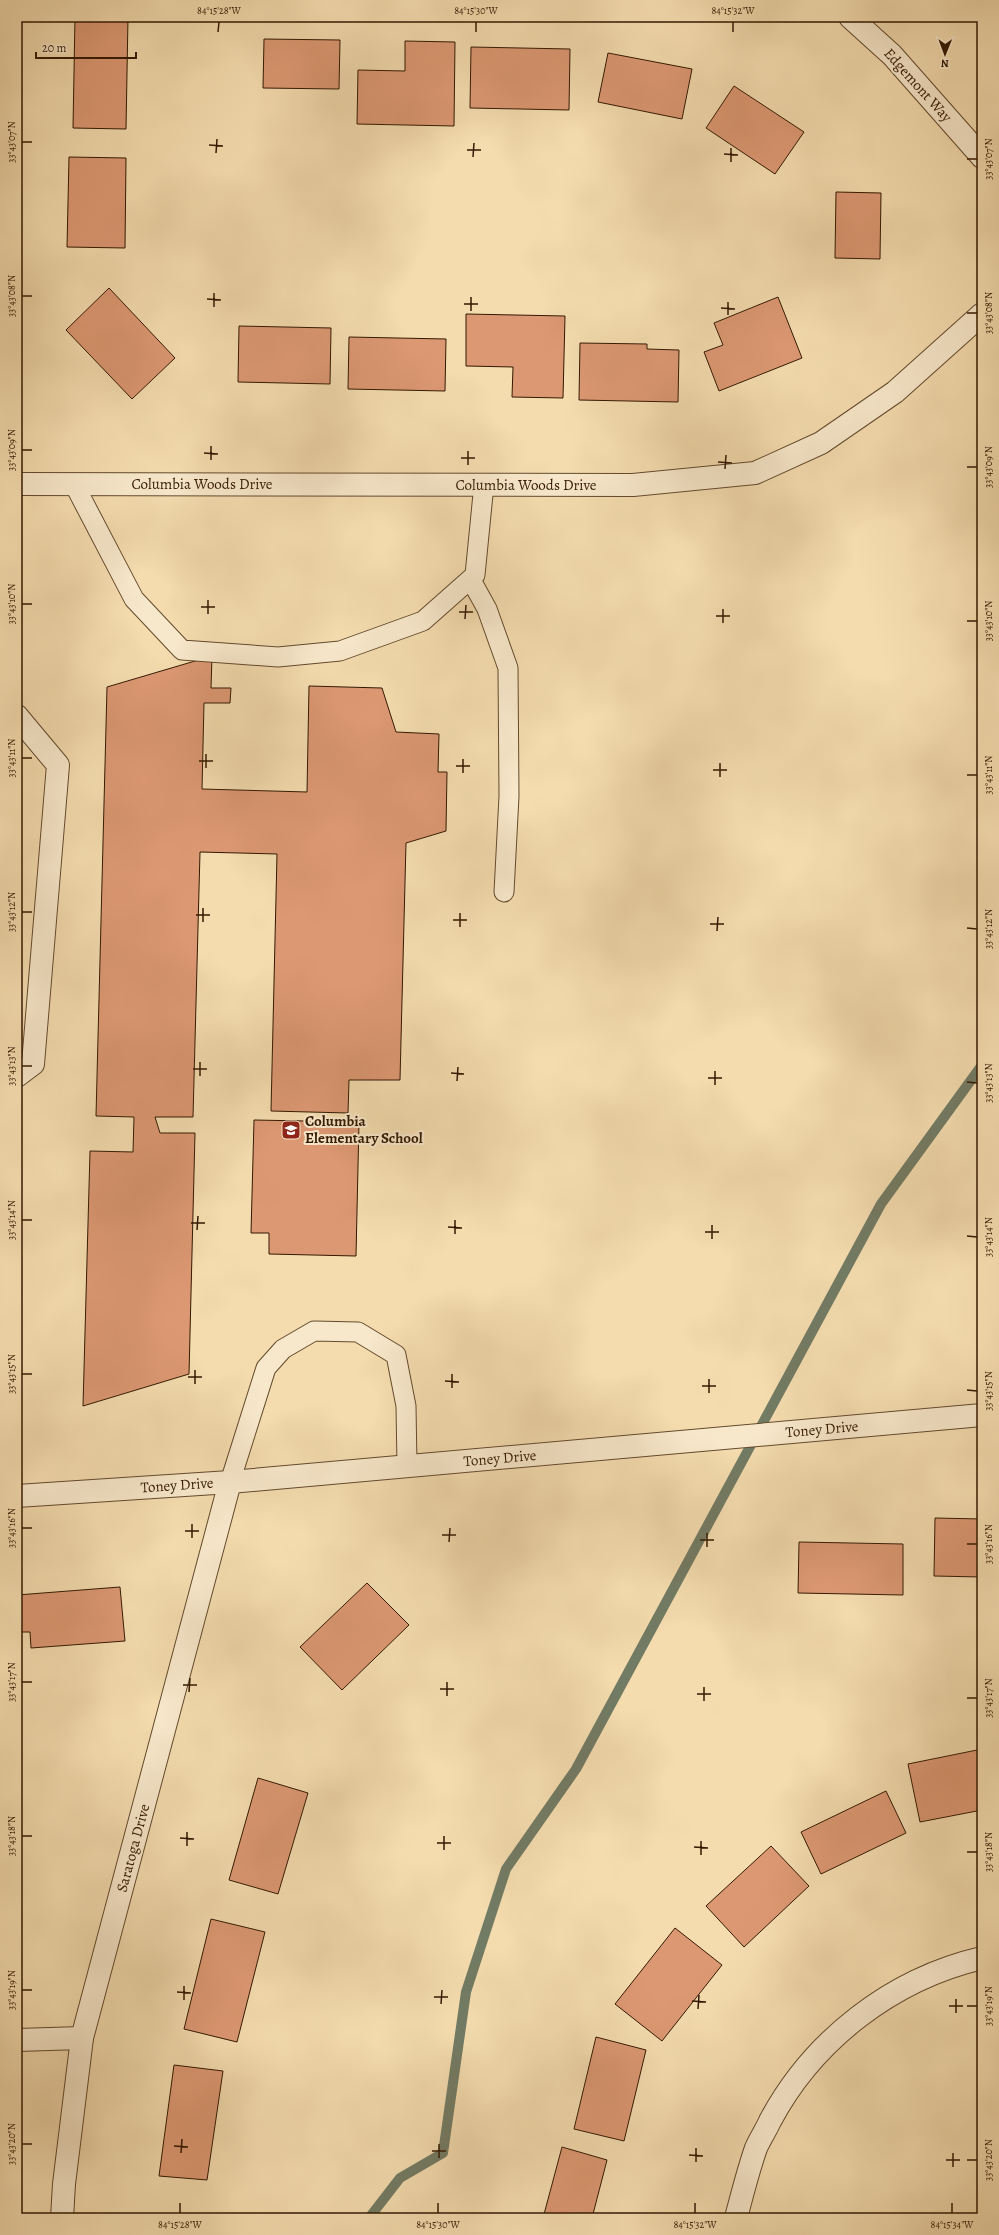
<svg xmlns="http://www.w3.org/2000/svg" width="999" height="2235" font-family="Alegreya,serif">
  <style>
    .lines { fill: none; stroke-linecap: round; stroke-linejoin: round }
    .stream { stroke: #727b64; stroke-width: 10 }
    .building { fill: #dc9873; stroke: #331900 }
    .service-casing { stroke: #634a2c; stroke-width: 21 }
    .minor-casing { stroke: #634a2c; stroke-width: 24 }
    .service { stroke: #f8e8cb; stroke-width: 19 }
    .minor { stroke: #f8e8cb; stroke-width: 22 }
    .ticks { fill: none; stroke: #331900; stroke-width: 1.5 }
    .labels { text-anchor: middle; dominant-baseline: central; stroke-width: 4; stroke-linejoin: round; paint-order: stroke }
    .street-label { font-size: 15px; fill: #331900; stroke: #f8e8cb }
    .poi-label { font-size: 15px; font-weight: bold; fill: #331900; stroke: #f8e8cb; text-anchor: start }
    .neatline { fill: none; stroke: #331900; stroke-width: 1.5 }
    .ticks-label { font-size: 10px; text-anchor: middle; fill: #331900 }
  </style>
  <rect width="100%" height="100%" fill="#f4dcaf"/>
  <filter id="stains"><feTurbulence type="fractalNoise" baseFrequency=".005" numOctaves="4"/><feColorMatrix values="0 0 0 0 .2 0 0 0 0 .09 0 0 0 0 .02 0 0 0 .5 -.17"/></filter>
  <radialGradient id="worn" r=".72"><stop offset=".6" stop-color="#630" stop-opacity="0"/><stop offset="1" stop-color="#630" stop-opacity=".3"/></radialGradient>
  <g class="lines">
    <path class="stream" d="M369 2218 400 2178 443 2153 466 1992 506 1869 576 1769 881 1204 982 1065"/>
  </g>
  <g class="building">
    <path d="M75 17H128L126 129 73 128Z"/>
    <path d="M264 39 340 40 339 89 263 88Z"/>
    <path d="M405 41 455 42 454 126 357 124 358 70 405 71Z"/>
    <path d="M471 47 570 49 569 110 470 108Z"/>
    <path d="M608 53 692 69 682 119 598 102Z"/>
    <path d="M734 86 804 132 775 174 706 128Z"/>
    <path d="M69 157 126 158 125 248 67 247Z"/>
    <path d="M836 192 881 193 880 259 835 258Z"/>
    <path d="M109 288 175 358 132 399 66 330Z"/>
    <path d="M778 297 802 358 719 391 704 352 723 345 714 323Z"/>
    <path d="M466 314 565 316 563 398 512 397 513 367 466 366Z"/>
    <path d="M239 326 331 328 330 384 238 382Z"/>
    <path d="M349 337 446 339 445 391 348 389Z"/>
    <path d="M580 343 647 344V349L679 350 678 402 579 400Z"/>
    <path d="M212 656 211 688H231L230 703H204L202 789 307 792 309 686 382 688 396 732 439 734 438 772H447L446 831 406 843 400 1080H349L348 1113 271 1111 277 854 200 852 193 1117H155L160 1133H195L189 1374 83 1406 90 1151 133 1152 134 1117 96 1116 107 687Z"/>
    <path d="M254 1120 359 1122 356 1256 269 1254V1233H251Z"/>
    <path d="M935 1518 982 1519V1577L934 1576Z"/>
    <path d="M799 1542 903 1544V1595L798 1593Z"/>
    <path d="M367 1583 409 1625 342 1690 300 1647Z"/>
    <path d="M120 1587 125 1641 31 1648 30 1632H17V1595Z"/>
    <path d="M982 1749V1810L920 1822 908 1764Z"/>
    <path d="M258 1778 308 1793 278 1894 229 1880Z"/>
    <path d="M886 1791 906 1833 821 1874 801 1832Z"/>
    <path d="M771 1846 809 1886 744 1947 706 1906Z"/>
    <path d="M211 1919 265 1932 237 2042 184 2029Z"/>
    <path d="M675 1928 722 1965 662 2041 615 2004Z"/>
    <path d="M596 2037 646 2050 624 2141 574 2129Z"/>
    <path d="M174 2065 223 2071 207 2180 159 2176Z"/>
    <path d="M562 2147 607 2160 592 2218H543Z"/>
  </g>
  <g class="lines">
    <g class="service-casing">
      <g id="service">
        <path d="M74 484 134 599 182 650 278 657 340 651 423 621 475 575 484 484"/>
        <path d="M471 580 487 609 508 668 509 796 504 892"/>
        <path d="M230 1482 266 1368 283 1349 314 1331 358 1332 396 1355 406 1406 407 1466"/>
      </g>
    </g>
    <g class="minor-casing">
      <g id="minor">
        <path d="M850 17 892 55 982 157"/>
        <path d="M17 484 633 485 755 473 821 443 895 392 982 314"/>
        <path d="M17 716 58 765 33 1064 17 1076"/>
        <path d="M17 1496 230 1482 982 1415"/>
        <path d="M17 2040 82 2038"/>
        <path d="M62 2218 64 2184 82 2038 230 1482"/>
        <path d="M736 2218C742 2195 748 2171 756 2148 760 2139 766 2130 770 2121 813 2040 892 1979 982 1958"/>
      </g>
    </g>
    <use href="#service" class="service"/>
    <use href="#minor" class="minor"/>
  </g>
  <path class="ticks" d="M218 32 219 22M476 32V22M733 32V22M22 142H32M209 145 223 146M467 150H481M216 153 217 139M724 154 738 155M473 157 474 143M967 159H977M731 162V148M22 296H32M207 299 221 300M464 304H478M214 307V293M721 308 735 309M471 311V297M967 313H977M728 315V302M22 450H32M204 453 218 454M461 458H475M211 460V446M718 462 732 463M468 465V451M967 467H977M725 469 726 455M22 604H32M201 607H215M459 612H473M208 614V600M716 616H730M465 619 466 605M967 621H977M723 623V609M22 758H32M199 761H213M456 766H470M206 768V754M713 770H727M463 773V759M967 775H977M720 777V763M22 912H32M196 915H210M453 920H467M203 922V908M710 924H724M460 927V913M967 928 977 929M717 931 718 917M22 1066H32M193 1069H207M451 1073 464 1074M200 1076V1062M708 1078H722M457 1081 458 1067M967 1082 977 1083M715 1085V1071M22 1220H32M191 1223H205M448 1227 462 1228M197 1230 198 1216M705 1232H719M455 1234V1220M967 1236 977 1237M712 1239V1225M22 1374H32M188 1377H202M445 1381 459 1382M195 1384V1370M702 1386H716M452 1388V1374M967 1390 977 1391M709 1393V1379M22 1528H32M185 1531H199M442 1535H456M192 1538V1524M700 1540H714M449 1542 450 1528M967 1544H977M707 1547V1533M22 1682H32M183 1685H197M440 1689H454M189 1692 190 1678M697 1694H711M447 1696V1682M967 1698H977M704 1701V1687M22 1836H32M180 1838 194 1839M437 1843H451M187 1846V1832M694 1847 708 1848M444 1850V1836M967 1852H977M701 1855V1841M22 1990H32M177 1992 191 1993M434 1997H448M184 2000V1986M692 2001 706 2002M441 2004 442 1990M949 2006H963M967 2006H977M698 2009 699 1995M956 2013V1999M22 2144H32M174 2146 188 2147M432 2151H446M181 2153 182 2139M689 2155 703 2156M439 2158V2144M946 2160H960M967 2160H977M696 2162V2148M953 2167V2153M180 2213V2203M438 2213V2203M695 2213V2203M952 2213V2203"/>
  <defs>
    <g id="school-square" transform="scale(1)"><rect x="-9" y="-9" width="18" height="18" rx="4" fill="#8f2418" stroke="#f8e8cb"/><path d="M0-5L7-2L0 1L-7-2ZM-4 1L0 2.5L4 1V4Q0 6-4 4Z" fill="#fff"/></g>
  </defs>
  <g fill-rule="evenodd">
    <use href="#school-square" x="291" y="1130"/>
  </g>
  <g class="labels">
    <g class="street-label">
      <text transform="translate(918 85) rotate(48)">Edgemont Way</text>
      <text x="202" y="484">Columbia Woods Drive</text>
      <text x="526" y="485">Columbia Woods Drive</text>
      <text transform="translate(822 1429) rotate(-5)">Toney Drive</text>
      <text transform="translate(500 1458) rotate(-5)">Toney Drive</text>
      <text transform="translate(177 1485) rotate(-4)">Toney Drive</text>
      <text transform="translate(133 1848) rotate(-75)">Saratoga Drive</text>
    </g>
    <g class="poi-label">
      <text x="305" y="1121">Columbia<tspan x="305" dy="17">Elementary School</tspan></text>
    </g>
  </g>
  <rect width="999" height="2235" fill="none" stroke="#f4dcaf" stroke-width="44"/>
  <g transform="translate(945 54) rotate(181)" stroke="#f8e8cb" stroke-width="3" paint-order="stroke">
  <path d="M0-3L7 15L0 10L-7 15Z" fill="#331900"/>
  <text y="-6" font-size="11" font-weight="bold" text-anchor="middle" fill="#331900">N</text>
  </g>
  <path d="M36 52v6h100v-6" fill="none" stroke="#331900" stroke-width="2"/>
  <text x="42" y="52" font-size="12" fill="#331900" stroke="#f8e8cb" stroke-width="3" paint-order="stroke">20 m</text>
  <rect x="22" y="22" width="955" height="2191" class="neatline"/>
  <g class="ticks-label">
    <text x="219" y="14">84°15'28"W</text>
    <text x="476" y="14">84°15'30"W</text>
    <text x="733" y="14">84°15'32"W</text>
    <text transform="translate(11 142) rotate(-90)" y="4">33°43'07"N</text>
    <text transform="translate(988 159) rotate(-90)" y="4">33°43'07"N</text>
    <text transform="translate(11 296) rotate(-90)" y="4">33°43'08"N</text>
    <text transform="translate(988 313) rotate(-90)" y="4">33°43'08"N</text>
    <text transform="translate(11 450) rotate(-90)" y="4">33°43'09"N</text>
    <text transform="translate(988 467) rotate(-90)" y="4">33°43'09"N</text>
    <text transform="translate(11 604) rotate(-90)" y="4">33°43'10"N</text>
    <text transform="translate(988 621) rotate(-90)" y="4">33°43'10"N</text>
    <text transform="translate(11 758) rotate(-90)" y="4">33°43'11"N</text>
    <text transform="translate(988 775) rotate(-90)" y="4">33°43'11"N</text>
    <text transform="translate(11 912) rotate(-90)" y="4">33°43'12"N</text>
    <text transform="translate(988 929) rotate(-90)" y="4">33°43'12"N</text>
    <text transform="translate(11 1066) rotate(-90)" y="4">33°43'13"N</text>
    <text transform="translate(988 1083) rotate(-90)" y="4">33°43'13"N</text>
    <text transform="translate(11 1220) rotate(-90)" y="4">33°43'14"N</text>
    <text transform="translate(988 1237) rotate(-90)" y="4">33°43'14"N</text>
    <text transform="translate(11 1374) rotate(-90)" y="4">33°43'15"N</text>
    <text transform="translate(988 1391) rotate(-90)" y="4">33°43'15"N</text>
    <text transform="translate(11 1528) rotate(-90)" y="4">33°43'16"N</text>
    <text transform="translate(988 1544) rotate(-90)" y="4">33°43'16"N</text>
    <text transform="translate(11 1682) rotate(-90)" y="4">33°43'17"N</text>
    <text transform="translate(988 1698) rotate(-90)" y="4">33°43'17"N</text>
    <text transform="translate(11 1836) rotate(-90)" y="4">33°43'18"N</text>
    <text transform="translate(988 1852) rotate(-90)" y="4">33°43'18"N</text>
    <text transform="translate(11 1990) rotate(-90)" y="4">33°43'19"N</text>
    <text transform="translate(988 2006) rotate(-90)" y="4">33°43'19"N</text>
    <text transform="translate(11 2144) rotate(-90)" y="4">33°43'20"N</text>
    <text transform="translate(988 2160) rotate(-90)" y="4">33°43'20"N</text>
    <text x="180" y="2228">84°15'28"W</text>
    <text x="438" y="2228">84°15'30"W</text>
    <text x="695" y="2228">84°15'32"W</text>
    <text x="952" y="2228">84°15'34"W</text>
  </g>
  <rect width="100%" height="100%" filter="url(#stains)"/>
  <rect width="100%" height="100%" fill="url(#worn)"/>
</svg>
